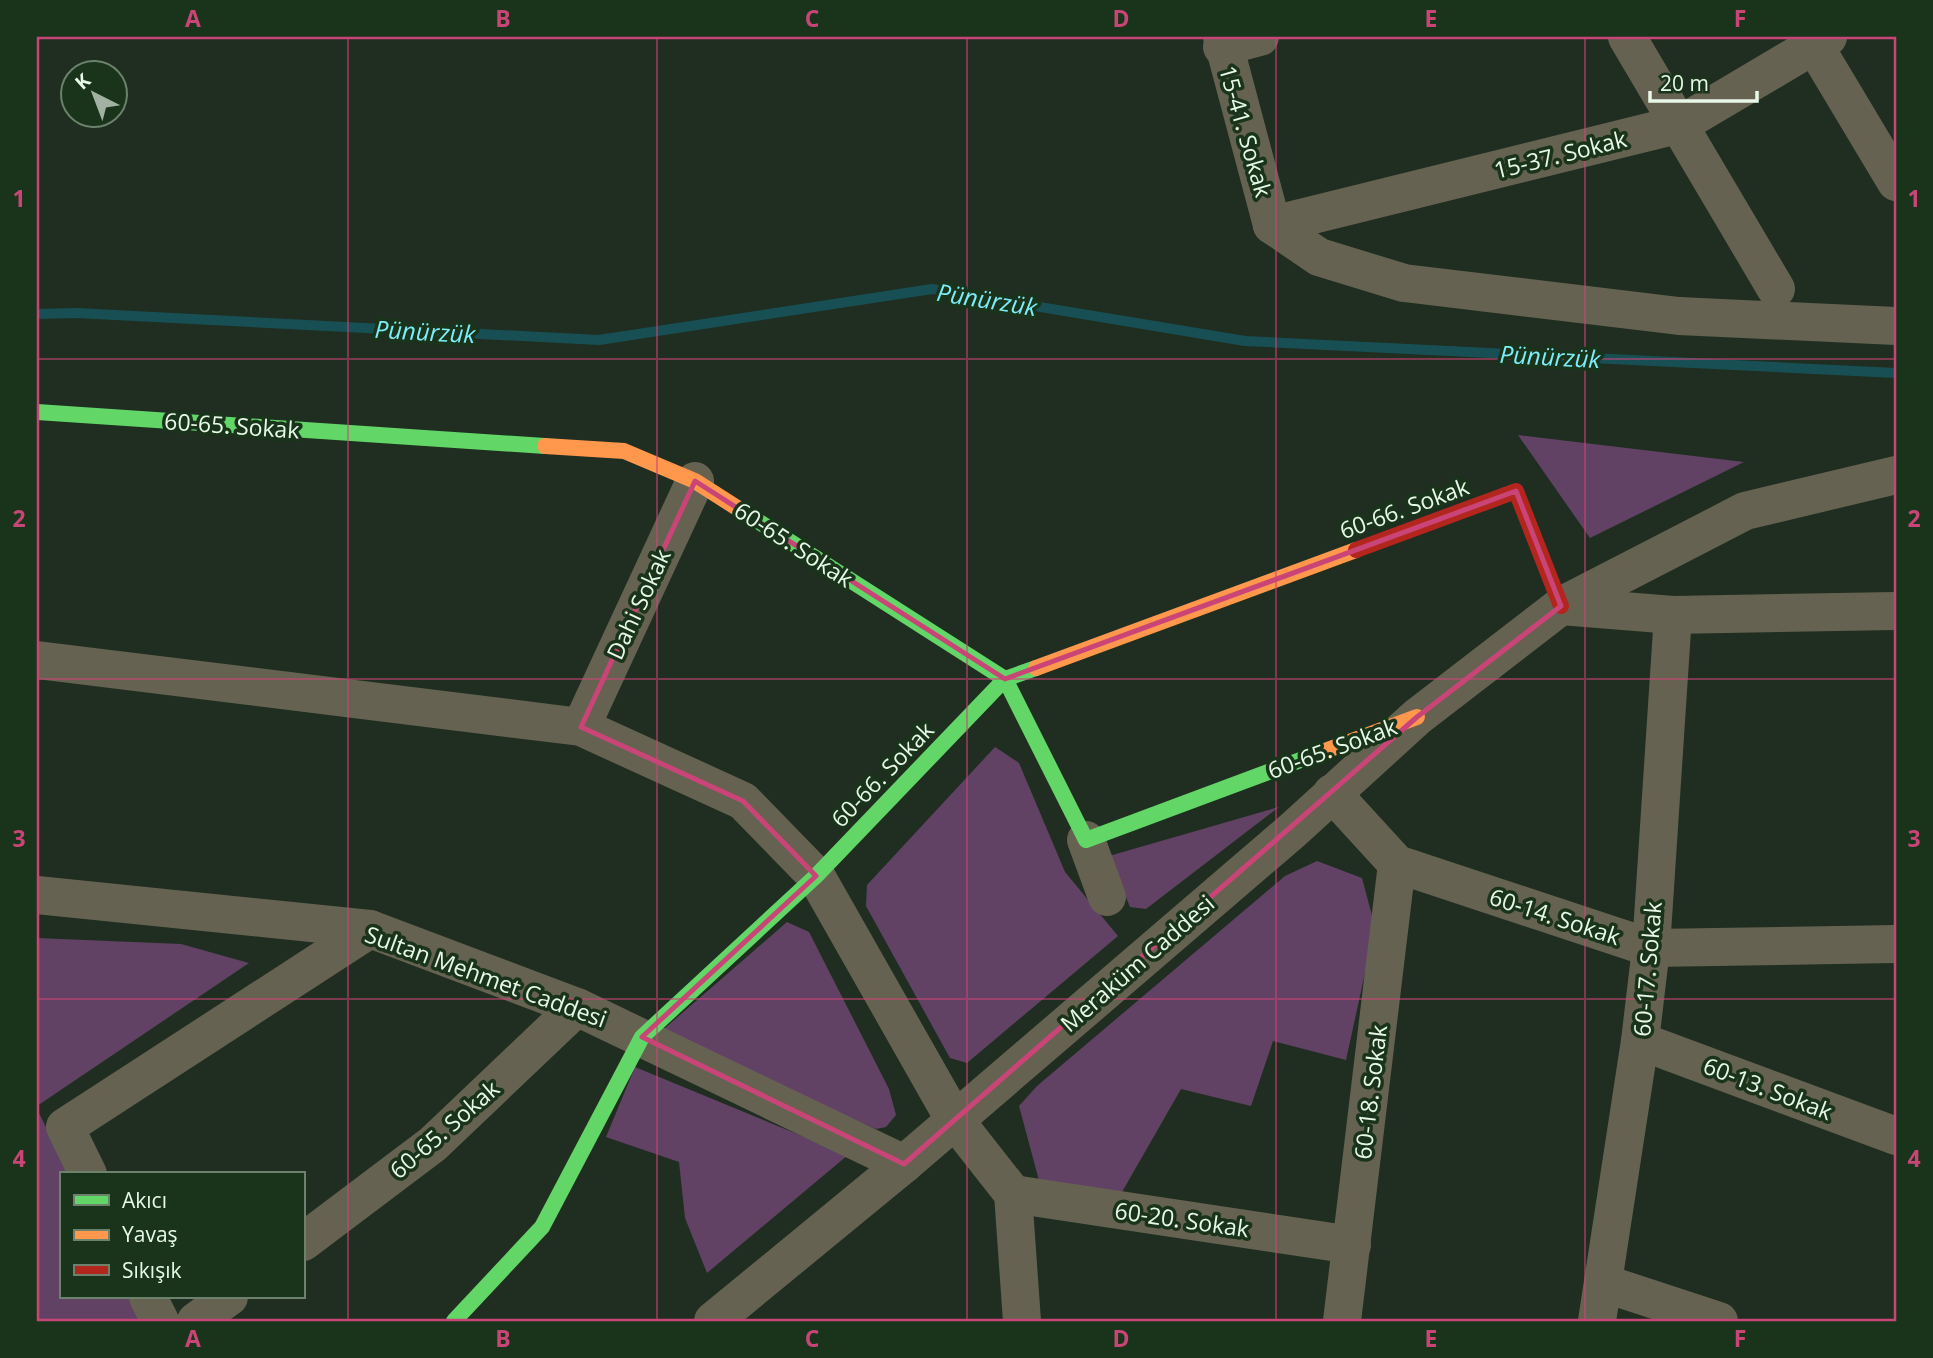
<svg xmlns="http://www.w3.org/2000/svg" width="1933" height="1358" font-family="'Open Sans',sans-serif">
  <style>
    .green { fill: #624264 }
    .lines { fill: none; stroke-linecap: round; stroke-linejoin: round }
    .stream { stroke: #184f54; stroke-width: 10 }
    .street { stroke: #666251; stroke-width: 38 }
    .fast { stroke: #63d668; stroke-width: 16 }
    .slow { stroke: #ff974d; stroke-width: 16 }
    .jam { stroke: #b3261e; stroke-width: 16 }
    .marked { fill: none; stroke: #ca4577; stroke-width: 5; stroke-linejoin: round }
    .grid { fill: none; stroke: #ca4577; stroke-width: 2; stroke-opacity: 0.55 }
    .labels { text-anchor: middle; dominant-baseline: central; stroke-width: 7; stroke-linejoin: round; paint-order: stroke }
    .street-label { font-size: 23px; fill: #e8f8e8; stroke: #19341a }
    .water-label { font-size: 24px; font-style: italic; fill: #7dedfa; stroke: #19341a }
    .neatline { fill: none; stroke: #ca4577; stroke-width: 2.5 }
    .grid-label { font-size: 23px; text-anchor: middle; font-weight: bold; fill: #ca4577 }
  </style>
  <rect width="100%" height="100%" fill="#1f2e20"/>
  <g class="green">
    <path d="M1518 435 1744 462 1590 538Z"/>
    <path d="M995 747 1019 763 1065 872 1118 936 967 1063 950 1058 866 906 867 885Z"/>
    <path d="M1279 807 1146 909 1130 907 1109 856Z"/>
    <path d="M1317 861 1362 878 1375 927 1346 1060 1273 1041 1251 1106 1181 1089 1118 1199 1041 1188 1019 1106 1037 1086 1285 876Z"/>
    <path d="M787 922 809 932 889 1089 896 1115 886 1127 876 1129 658 1034Z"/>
    <path d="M37 938 181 944 249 963 37 1106Z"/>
    <path d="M635 1067 848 1155 707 1273 685 1218 679 1162 606 1137Z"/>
    <path d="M37 1109 69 1174H61V1297H130L142 1321H37Z"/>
  </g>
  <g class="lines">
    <path class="stream" d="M37 314 76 313 599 340 932 289 1245 341 1896 373"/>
    <g class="street">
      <path d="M1222 37 1272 225"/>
      <path d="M1627 37 1776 289"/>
      <path d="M1814 45 1896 182"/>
      <path d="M1222 47 1260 37"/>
      <path d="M1272 225 1319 257 1404 283 1679 316 1896 326"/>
      <path d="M1272 225 1681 124 1828 37"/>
      <path d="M1561 606 1673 615 1896 611"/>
      <path d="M37 660 581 727 743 801 816 876 954 1119 1013 1194 1022 1321"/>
      <path d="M581 727 695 481"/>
      <path d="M1332 793 1397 864 1651 948 1896 944"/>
      <path d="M1086 840 1107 897"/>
      <path d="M37 895 370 929 577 1007 904 1164"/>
      <path d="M1640 1041 1896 1136"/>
      <path d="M88 1174 65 1127 370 929"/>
      <path d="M1013 1194 1352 1245"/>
      <path d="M303 1242 433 1144 577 1007"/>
      <path d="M1603 1283 1719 1321"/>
      <path d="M148 1297 160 1321"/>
      <path d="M196 1321 229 1297"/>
      <path d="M713 1321 904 1164 1293 830 1417 717 1561 606 1745 511 1896 475"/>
      <path d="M1342 1321 1397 864"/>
      <path d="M1597 1321 1640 1041 1651 948 1673 615"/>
    </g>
    <g class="fast">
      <path d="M37 412 545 446"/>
      <path d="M745 513 1005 679 1086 840 1322 752"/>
      <path d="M454 1321 542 1227 642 1037 816 876 1005 679 1036 668"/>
    </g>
    <g class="slow">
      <path d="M545 446 624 451 695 481 745 513"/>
      <path d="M1036 668 1356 550"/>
      <path d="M1322 752 1417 717"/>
    </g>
    <path class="jam" d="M1356 550 1516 491 1561 606"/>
  </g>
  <path class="marked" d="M695 481 1005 679 1516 491 1561 606 1417 717 904 1164 642 1037 816 876 743 801 581 727Z"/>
  <path class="grid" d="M348 37V1321M657 37V1321M967 37V1321M1276 37V1321M1585 37V1321M37 359H1896M37 679H1896M37 999H1896"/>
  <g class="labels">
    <g class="street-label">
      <text transform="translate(1246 131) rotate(74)">15-41. Sokak</text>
      <text transform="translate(1560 154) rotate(-14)">15-37. Sokak</text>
      <text transform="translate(232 425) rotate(4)">60-65. Sokak</text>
      <text transform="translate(1404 508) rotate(-20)">60-66. Sokak</text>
      <text transform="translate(794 544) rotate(33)">60-65. Sokak</text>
      <text transform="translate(638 604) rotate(-65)">Dahi Sokak</text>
      <text transform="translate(1332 748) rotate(-20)">60-65. Sokak</text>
      <text transform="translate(882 774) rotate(-46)">60-66. Sokak</text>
      <text transform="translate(1555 916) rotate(18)">60-14. Sokak</text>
      <text transform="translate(1137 963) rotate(-41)">Meraküm Caddesi</text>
      <text transform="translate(1647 969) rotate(-85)">60-17. Sokak</text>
      <text transform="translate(486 976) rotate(20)">Sultan Mehmet Caddesi</text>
      <text transform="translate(1768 1088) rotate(21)">60-13. Sokak</text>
      <text transform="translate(1370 1092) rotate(-83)">60-18. Sokak</text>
      <text transform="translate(444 1129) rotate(-41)">60-65. Sokak</text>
      <text transform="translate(1182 1219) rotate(8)">60-20. Sokak</text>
    </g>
    <g class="water-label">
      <text transform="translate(987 299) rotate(9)">Pünürzük</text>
      <text transform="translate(425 331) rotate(3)">Pünürzük</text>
      <text transform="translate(1550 356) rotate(3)">Pünürzük</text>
    </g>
  </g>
  <rect width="1933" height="1358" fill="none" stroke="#19341a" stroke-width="77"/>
  <rect x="60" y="1172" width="245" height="126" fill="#19341a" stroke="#6c826c" stroke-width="2"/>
  <rect x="74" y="1195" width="35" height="10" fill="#63d668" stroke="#6c826c" stroke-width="2"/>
  <text x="122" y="1208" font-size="21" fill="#e8f8e8">Akıcı</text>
  <rect x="74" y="1230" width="35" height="10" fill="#ff974d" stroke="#6c826c" stroke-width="2"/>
  <text x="122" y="1242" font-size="21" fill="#e8f8e8">Yavaş</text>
  <rect x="74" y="1265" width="35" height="10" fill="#b3261e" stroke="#6c826c" stroke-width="2"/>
  <text x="122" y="1278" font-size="21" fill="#e8f8e8">Sıkışık</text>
  <g transform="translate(94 94) rotate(318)"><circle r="33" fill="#19341a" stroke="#6c826c" stroke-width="2"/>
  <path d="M0-5L12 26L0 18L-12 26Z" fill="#a2b1a2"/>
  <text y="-10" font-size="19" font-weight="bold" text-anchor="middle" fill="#e8f8e8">K</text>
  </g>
  <path d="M1650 91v10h107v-10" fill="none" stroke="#e8f8e8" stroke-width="3.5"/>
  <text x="1660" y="91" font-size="21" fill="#e8f8e8" stroke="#19341a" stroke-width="5" paint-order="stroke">20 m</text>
  <rect x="38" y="38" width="1857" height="1282" class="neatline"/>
  <g class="grid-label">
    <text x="193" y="27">A</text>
    <text x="503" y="27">B</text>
    <text x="812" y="27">C</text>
    <text x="1121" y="27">D</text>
    <text x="1431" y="27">E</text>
    <text x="1740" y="27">F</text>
    <text x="19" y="207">1</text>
    <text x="1914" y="207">1</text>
    <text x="19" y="527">2</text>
    <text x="1914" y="527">2</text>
    <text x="19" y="847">3</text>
    <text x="1914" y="847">3</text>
    <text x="19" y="1167">4</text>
    <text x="1914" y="1167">4</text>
    <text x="193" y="1347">A</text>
    <text x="503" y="1347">B</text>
    <text x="812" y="1347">C</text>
    <text x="1121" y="1347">D</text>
    <text x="1431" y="1347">E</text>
    <text x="1740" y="1347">F</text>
  </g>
</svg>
